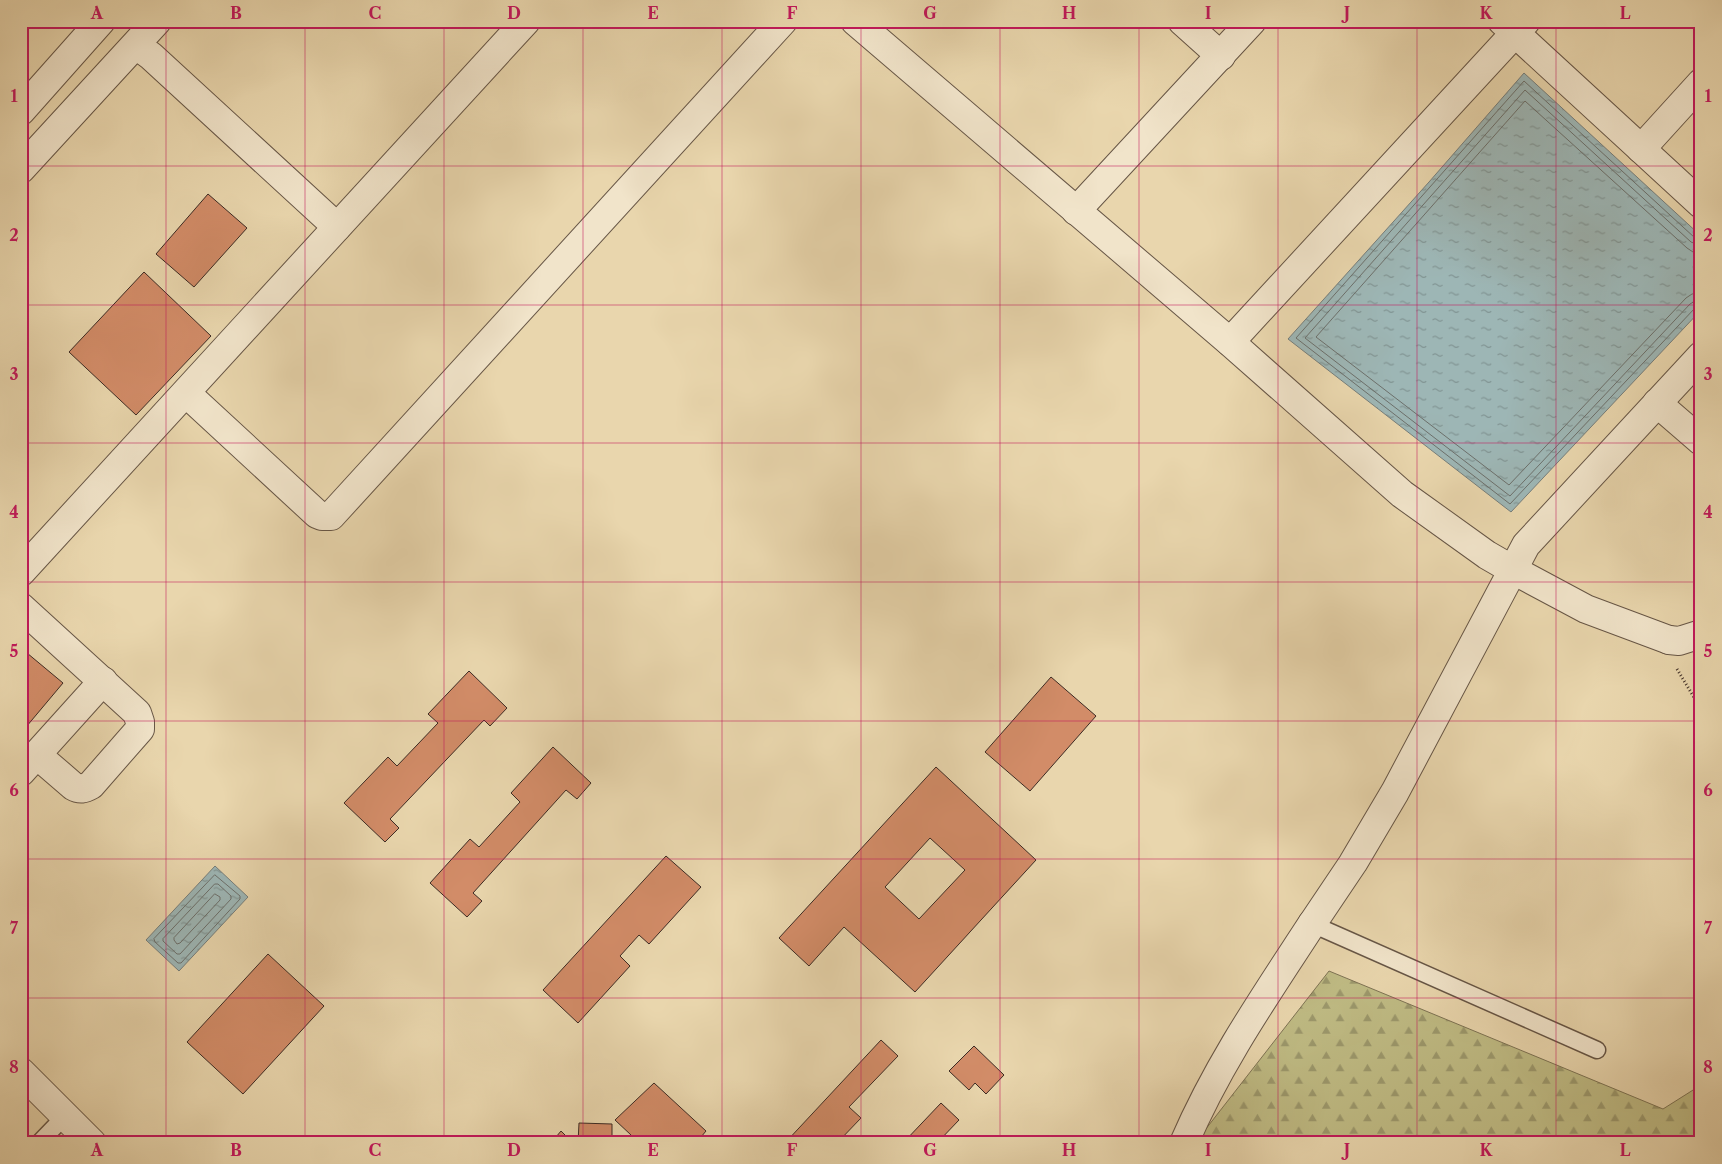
<svg xmlns="http://www.w3.org/2000/svg" width="1722" height="1164" font-family="'Libre Caslon Text',serif">
  <style>
    .forest { fill: url(#forest-firs); stroke: #7e7354 }
    .water { fill: url(#water-ripples); stroke: #767e7b }
    .lines { fill: none; stroke-linecap: round; stroke-linejoin: round }
    .shore { stroke: #6c706c; stroke-width: 1 }
    .building { fill: #d28c68; stroke: #3c2b24; fill-rule: evenodd }
    .service-casing { stroke: #675646; stroke-width: 19 }
    .minor-casing { stroke: #675646; stroke-width: 30 }
    .tertiary-casing { stroke: #675646; stroke-width: 30 }
    .path { stroke: #3c2b24; stroke-width: 3; stroke-dasharray: 1 2.5; stroke-linecap: butt }
    .service { stroke: #f1e4ca; stroke-width: 16 }
    .minor { stroke: #f1e4ca; stroke-width: 28 }
    .tertiary { stroke: #f1e4ca; stroke-width: 28 }
    .grid { fill: none; stroke: #c2185b; stroke-width: 1; stroke-opacity: 0.55 }
    .neatline { fill: none; stroke: #c2185b; stroke-width: 2 }
    .grid-label { font-size: 16px; text-anchor: middle; font-weight: bold; fill: #c2185b }
  </style>
  <defs>
    <pattern id="forest-firs" width="22" height="20" patternUnits="userSpaceOnUse" patternTransform="scale(1.25)"><rect width="22" height="20" fill="#bfbb84"/><path d="M5 1l3.5 6h-7zM16 11l3.5 6h-7z" fill="#9c986c"/></pattern>
    <pattern id="water-ripples" width="26" height="14" patternUnits="userSpaceOnUse" patternTransform="scale(1.25)"><rect width="26" height="14" fill="#9db6b5"/><path d="M2 4q2-2 4 0t4 0M15 11q2-2 4 0t4 0" fill="none" stroke="#819493"/></pattern>
  </defs>
  <rect width="100%" height="100%" fill="#e9d6ad"/>
  <filter id="stains"><feTurbulence type="fractalNoise" baseFrequency=".004" numOctaves="4"/><feColorMatrix values="0 0 0 0 .2 0 0 0 0 .09 0 0 0 0 .02 0 0 0 .5 -.17"/></filter>
  <radialGradient id="worn" r=".72"><stop offset=".6" stop-color="#630" stop-opacity="0"/><stop offset="1" stop-color="#630" stop-opacity=".3"/></radialGradient>
  <path class="forest" d="M1329 971 1663 1109 1701 1085V1143H1197L1198 1139Z"/>
  <g class="water">
    <path d="M1524 73 1701 236V310L1511 512 1288 339 1429 182Z"/>
    <path d="M215 866 248 897 179 971 146 940Z"/>
  </g>
  <g class="lines">
    <g class="shore">
      <path d="M1701 239 1695 238 1524 81 1296 338 1510 504 1695 308 1701 307"/>
      <path d="M1701 246 1691 242 1525 90 1305 338 1510 496 1690 304 1695 301 1701 300"/>
      <path d="M1701 253 1693 252 1687 248 1525 101 1316 337 1509 485 1686 298 1692 294 1701 293"/>
      <path d="M215 875 240 896V899L181 963H178L155 942 154 939Z"/>
      <path d="M215 884H218L231 896V899L180 954H177L163 941V939Z"/>
      <path d="M215 894 220 897V900L180 943 177 944 174 940V938Z"/>
    </g>
  </g>
  <g class="building">
    <path d="M208 194 247 228 194 287 156 254Z"/>
    <path d="M144 272 211 336 136 415 69 352Z"/>
    <path d="M21 648 63 683 21 733Z"/>
    <path d="M469 671 507 708 490 726 484 720 390 819 399 828 385 842 344 803 388 757 397 766 438 723 428 714Z"/>
    <path d="M1051 677 1096 716 1030 791 985 752Z"/>
    <path d="M553 747 591 783 577 799 566 790 473 893 482 901 467 917 430 883 470 839 479 847 520 802 511 793Z"/>
    <path d="M936 767 1036 860 915 992 844 927 809 966 779 938ZM930 838 965 870 919 919 885 887Z"/>
    <path d="M666 856 701 887 649 944 639 935 620 956 630 966 578 1023 543 990Z"/>
    <path d="M268 954 324 1006 243 1094 187 1042Z"/>
    <path d="M881 1040 898 1056 849 1107 861 1118 837 1143H785Z"/>
    <path d="M974 1046 1004 1075 986 1094 975 1083 969 1090 949 1071Z"/>
    <path d="M654 1083 706 1131 696 1143H625L631 1135 615 1120Z"/>
    <path d="M941 1103 959 1120 937 1143H903Z"/>
    <path d="M579 1123 612 1124V1143H578Z"/>
    <path d="M561 1131 573 1143H551Z"/>
  </g>
  <g class="lines">
    <g class="service-casing">
      <g id="service">
        <path d="M1312 924 1597 1050"/>
        <path d="M39 1143 65 1116"/>
      </g>
    </g>
    <g class="minor-casing">
      <g id="minor">
        <path d="M1182 21 1221 56"/>
        <path d="M1502 21 1701 204"/>
        <path d="M136 45 151 56 337 227"/>
        <path d="M1641 149 1701 83"/>
        <path d="M1076 211 1252 21"/>
        <path d="M1230 342 1526 21"/>
        <path d="M186 393 317 514 322 516H331L783 21"/>
        <path d="M1657 403 1701 441"/>
        <path d="M21 572 526 21"/>
        <path d="M21 607 137 713 140 722V729L91 785C84 789 80 790 73 786L37 755"/>
        <path d="M1669 640 1679 641 1701 634"/>
        <path d="M21 772 103 681"/>
        <path d="M1312 924 1353 863 1395 792 1526 545 1701 356"/>
      </g>
    </g>
    <g class="tertiary-casing">
      <g id="tertiary">
        <path d="M855 21 1230 342 1402 494 1487 555 1513 570 1586 609 1669 640"/>
        <path d="M21 111 101 21"/>
        <path d="M21 169 157 21"/>
        <path d="M21 1072 92 1143"/>
        <path d="M1184 1143C1218 1064 1265 996 1312 924"/>
      </g>
    </g>
    <path class="path" d="M1677 669 1701 709"/>
    <use href="#service" class="service"/>
    <use href="#minor" class="minor"/>
    <use href="#tertiary" class="tertiary"/>
  </g>
  <path class="grid" d="M166 21V1143M305 21V1143M444 21V1143M583 21V1143M722 21V1143M861 21V1143M1000 21V1143M1139 21V1143M1278 21V1143M1417 21V1143M1556 21V1143M21 166H1701M21 305H1701M21 443H1701M21 582H1701M21 721H1701M21 859H1701M21 998H1701"/>
  <rect width="1722" height="1164" fill="none" stroke="#e9d6ad" stroke-width="55"/>
  <rect x="28" y="28" width="1666" height="1108" class="neatline"/>
  <g class="grid-label">
    <text x="97" y="19">A</text>
    <text x="236" y="19">B</text>
    <text x="375" y="19">C</text>
    <text x="514" y="19">D</text>
    <text x="653" y="19">E</text>
    <text x="792" y="19">F</text>
    <text x="930" y="19">G</text>
    <text x="1069" y="19">H</text>
    <text x="1208" y="19">I</text>
    <text x="1347" y="19">J</text>
    <text x="1486" y="19">K</text>
    <text x="1625" y="19">L</text>
    <text x="14" y="102">1</text>
    <text x="1708" y="102">1</text>
    <text x="14" y="241">2</text>
    <text x="1708" y="241">2</text>
    <text x="14" y="380">3</text>
    <text x="1708" y="380">3</text>
    <text x="14" y="518">4</text>
    <text x="1708" y="518">4</text>
    <text x="14" y="657">5</text>
    <text x="1708" y="657">5</text>
    <text x="14" y="796">6</text>
    <text x="1708" y="796">6</text>
    <text x="14" y="934">7</text>
    <text x="1708" y="934">7</text>
    <text x="14" y="1073">8</text>
    <text x="1708" y="1073">8</text>
    <text x="97" y="1156">A</text>
    <text x="236" y="1156">B</text>
    <text x="375" y="1156">C</text>
    <text x="514" y="1156">D</text>
    <text x="653" y="1156">E</text>
    <text x="792" y="1156">F</text>
    <text x="930" y="1156">G</text>
    <text x="1069" y="1156">H</text>
    <text x="1208" y="1156">I</text>
    <text x="1347" y="1156">J</text>
    <text x="1486" y="1156">K</text>
    <text x="1625" y="1156">L</text>
  </g>
  <rect width="100%" height="100%" filter="url(#stains)"/>
  <rect width="100%" height="100%" fill="url(#worn)"/>
</svg>
